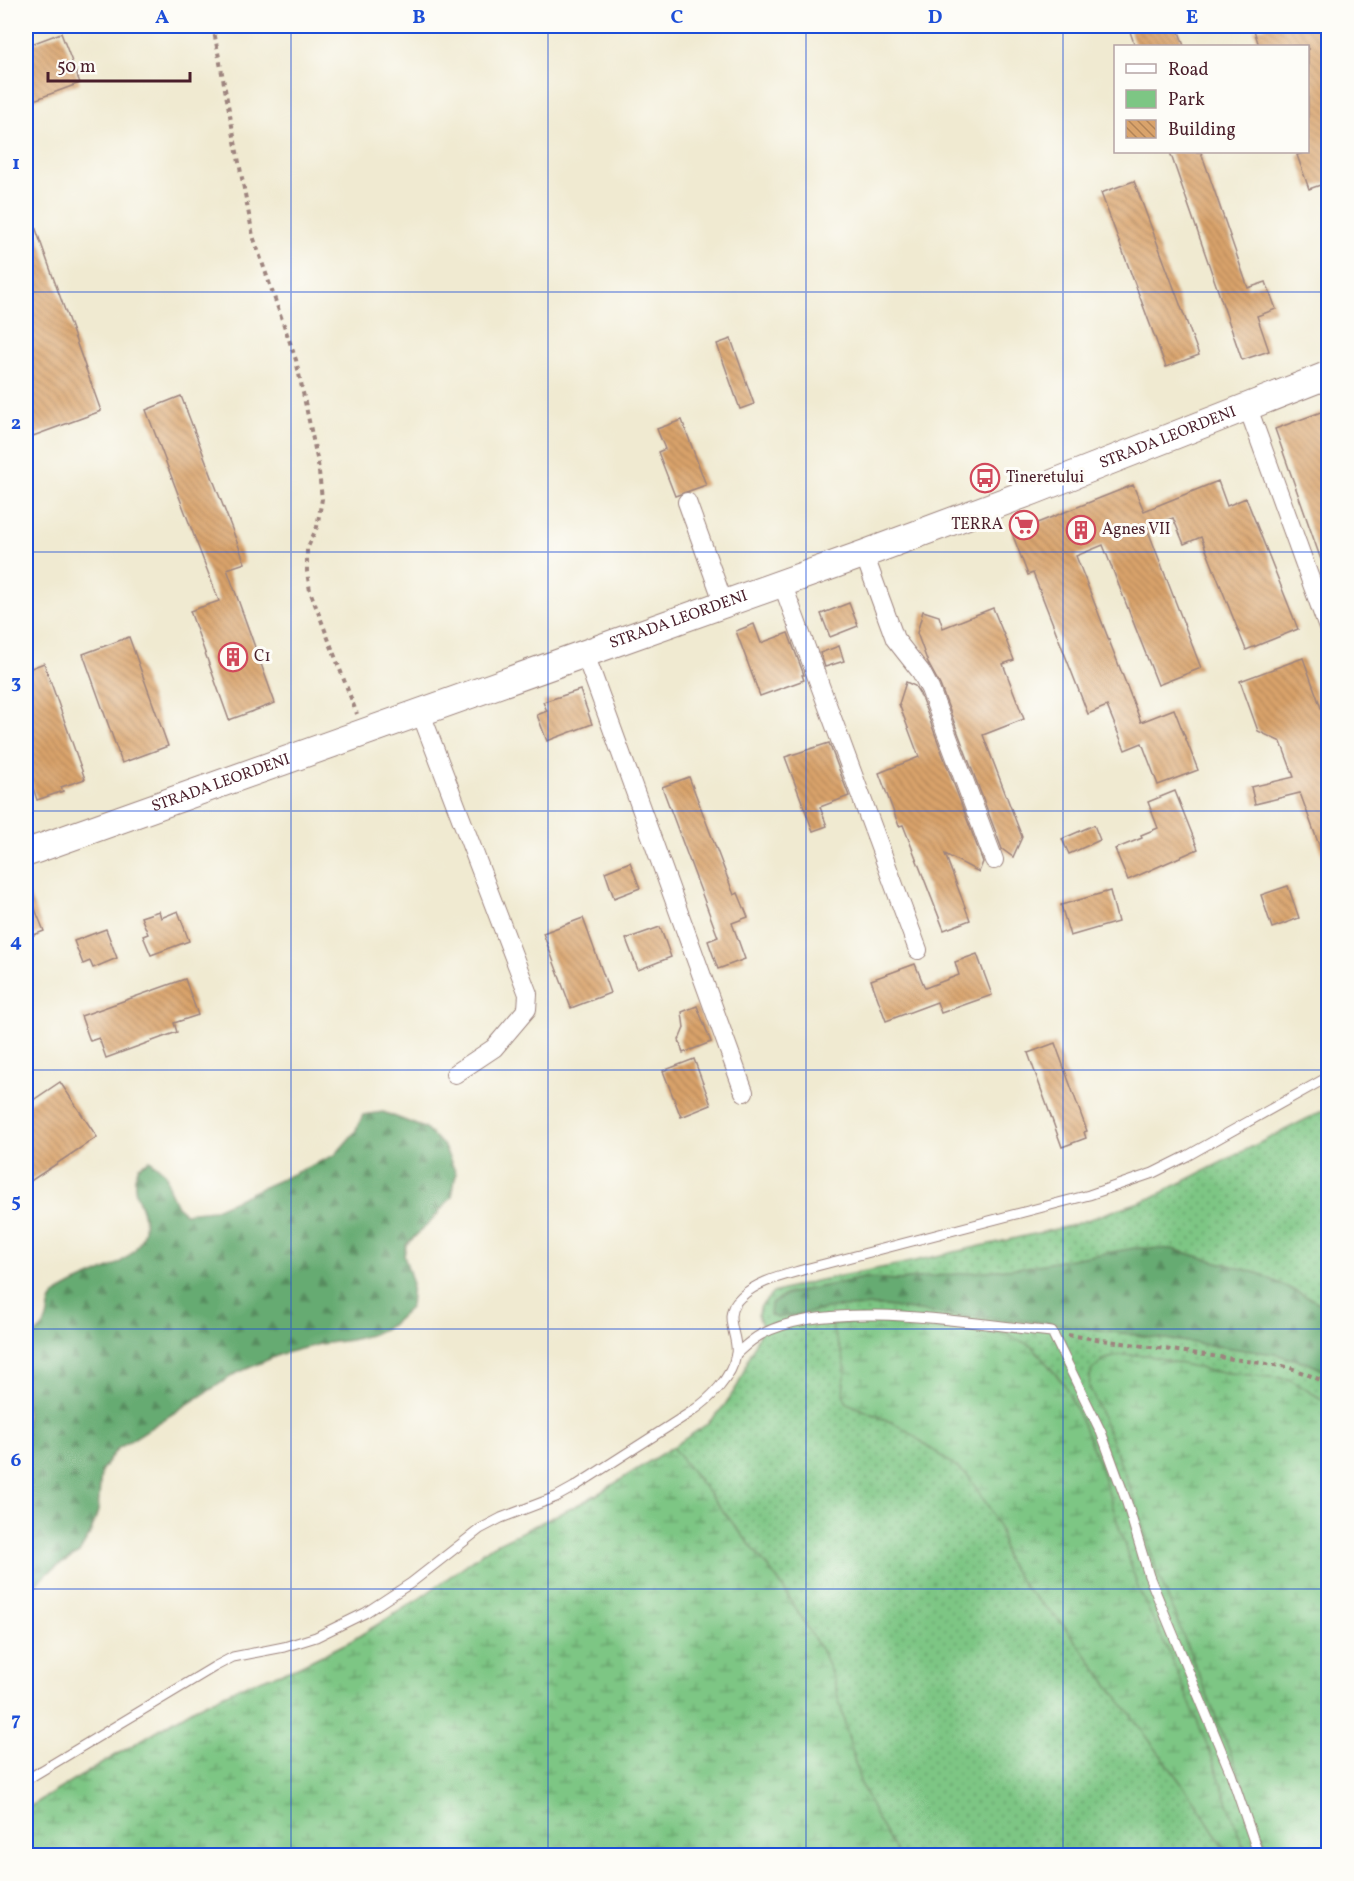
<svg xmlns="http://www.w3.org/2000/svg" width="1354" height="1881" font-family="Vollkorn,serif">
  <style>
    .green { fill: url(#green-dots); stroke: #647258; stroke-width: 1.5 }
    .forest { fill: url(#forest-firs); stroke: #58654e; stroke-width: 1.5 }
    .wetland { fill: url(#wetland-marsh); stroke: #647258; stroke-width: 1.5 }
    .building { fill: url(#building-back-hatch) }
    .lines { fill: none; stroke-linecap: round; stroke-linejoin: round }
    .service-casing { stroke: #9d847e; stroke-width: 11 }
    .minor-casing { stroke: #9d847e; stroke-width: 20 }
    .secondary-casing { stroke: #9d847e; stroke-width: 29 }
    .path { stroke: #9d847e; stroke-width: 4; stroke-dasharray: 4.5 4.5; stroke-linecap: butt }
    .service { stroke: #fff; stroke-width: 9 }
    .minor { stroke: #fff; stroke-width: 18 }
    .secondary { stroke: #fff; stroke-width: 27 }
    .grid { fill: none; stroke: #1d4ed8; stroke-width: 1.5; stroke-opacity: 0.55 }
    .labels { text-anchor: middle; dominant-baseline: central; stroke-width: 6; stroke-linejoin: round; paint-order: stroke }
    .street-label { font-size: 16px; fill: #4a1f2b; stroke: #fdfcf7 }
    .poi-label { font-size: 16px; fill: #4a1f2b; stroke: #fdfcf7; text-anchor: start }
    .neatline { fill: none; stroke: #1d4ed8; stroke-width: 2 }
    .grid-label { font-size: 20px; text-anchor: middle; font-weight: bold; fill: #1d4ed8 }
  </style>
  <defs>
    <pattern id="green-dots" width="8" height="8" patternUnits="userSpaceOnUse" patternTransform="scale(1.5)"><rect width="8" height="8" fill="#7dc684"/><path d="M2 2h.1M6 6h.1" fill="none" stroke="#68a06c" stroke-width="1.8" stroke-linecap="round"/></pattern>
    <pattern id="forest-firs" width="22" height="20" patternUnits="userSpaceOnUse" patternTransform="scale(1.5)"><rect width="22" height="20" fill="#66ab72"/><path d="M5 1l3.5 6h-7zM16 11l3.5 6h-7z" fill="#568b5e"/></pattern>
    <pattern id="wetland-marsh" width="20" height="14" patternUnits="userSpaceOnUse" patternTransform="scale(1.5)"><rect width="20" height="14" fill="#7dc684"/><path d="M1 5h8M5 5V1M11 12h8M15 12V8" fill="none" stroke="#68a06c"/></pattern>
    <pattern id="building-back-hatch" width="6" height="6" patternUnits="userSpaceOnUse" patternTransform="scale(1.5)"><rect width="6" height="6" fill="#d9a36b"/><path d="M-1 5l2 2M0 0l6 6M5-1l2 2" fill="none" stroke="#b28458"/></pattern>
  </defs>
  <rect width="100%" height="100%" fill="#fdfcf7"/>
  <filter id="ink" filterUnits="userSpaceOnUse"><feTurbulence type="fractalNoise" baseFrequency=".0167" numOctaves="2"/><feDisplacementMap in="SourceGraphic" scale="12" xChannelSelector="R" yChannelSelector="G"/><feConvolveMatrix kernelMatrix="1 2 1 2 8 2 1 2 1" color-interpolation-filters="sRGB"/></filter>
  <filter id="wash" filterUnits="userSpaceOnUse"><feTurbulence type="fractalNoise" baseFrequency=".008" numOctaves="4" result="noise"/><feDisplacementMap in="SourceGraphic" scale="24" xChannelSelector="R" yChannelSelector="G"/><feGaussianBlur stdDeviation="1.35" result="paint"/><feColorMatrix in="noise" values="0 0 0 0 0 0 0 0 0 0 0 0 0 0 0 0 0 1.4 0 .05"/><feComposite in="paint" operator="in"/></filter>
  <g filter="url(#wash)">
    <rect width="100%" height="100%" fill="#f0ead1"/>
    <path class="green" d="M1328 1108V1855L26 1856V1809L195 1708 237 1688 298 1667 351 1641 419 1599 492 1546 554 1518 626 1478 707 1424 724 1406 738 1385 762 1326 758 1315 761 1306 773 1293 815 1281 901 1264 1069 1226 1151 1198Z"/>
    <g class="forest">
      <path d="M383 1112 424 1128 443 1145 456 1173 452 1197 432 1220 406 1245 404 1255 412 1281 410 1308 391 1325 373 1334 351 1340 320 1344 281 1354 235 1374 117 1449 101 1471 98 1511 90 1534 79 1553 53 1569 26 1592V1342C31 1337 39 1332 43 1327 55 1309 39 1302 68 1287 92 1273 131 1267 142 1237 151 1212 132 1200 135 1179 135 1175 138 1170 139 1166L150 1160 166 1174 169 1189 177 1206 185 1213 213 1210 335 1155 355 1132 363 1115Z"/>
      <path d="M1135 1248 1172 1249 1260 1274 1328 1307V1372L1305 1362 1274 1354 1042 1322 946 1315 885 1306 838 1307 778 1318 770 1315 771 1304 787 1294 864 1278 898 1280 1026 1267Z"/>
    </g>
    <g class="wetland">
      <path d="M874 1321 1008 1335 1032 1346 1064 1384 1084 1427 1101 1469 1138 1588 1170 1655 1212 1757 1243 1846 1237 1853 1230 1852 1222 1845 1196 1803 1063 1624 1027 1590 1006 1560 1000 1531 990 1509 968 1476 900 1426 847 1403C839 1390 847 1379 845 1366 843 1352 837 1342 832 1329L835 1324Z"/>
      <path d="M1121 1355H1146L1210 1371 1289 1379 1328 1403V1855H1269L1249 1799 1155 1566 1136 1504 1110 1436 1089 1386 1091 1371 1103 1360Z"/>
      <path d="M672 1447 778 1580 823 1653 834 1681 860 1782 878 1821 898 1855H26V1809L195 1708 237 1688 298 1667 351 1641 419 1599 492 1546 590 1499Z"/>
    </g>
    <g id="blocks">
      <g class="building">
        <path d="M1128 26H1177L1184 46H1135Z"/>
        <path d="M1268 26H1320L1329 51V182L1309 189 1297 155 1308 152V46H1259L1254 30Z"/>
        <path d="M61 33 80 83 26 103V46Z"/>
        <path d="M1170 152H1201L1248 288 1266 282 1276 309 1257 316 1269 351 1242 360Z"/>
        <path d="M1134 181 1199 355 1166 367 1101 193Z"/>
        <path d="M26 207H28L101 411 33 436 26 414Z"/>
        <path d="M731 339 754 404 740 409 717 344Z"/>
        <path d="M181 396 245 563 227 569 275 703 229 720 190 611 219 601 146 410Z"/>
        <path d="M1329 409V574H1326L1275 429Z"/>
        <path d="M682 420 706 485 675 496 658 452 665 449 657 429Z"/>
        <path d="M1218 481 1227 506 1246 498 1298 629 1246 650 1201 537 1184 544 1173 518 1147 528 1201 668 1158 685 1103 545 1076 556 1141 722 1174 709 1198 770 1158 785 1142 743 1125 750 1107 706 1088 714 1033 573 1028 575 1012 533 1133 485 1144 511Z"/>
        <path d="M849 603 858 626 830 637 821 614Z"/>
        <path d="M993 608 1014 660 1003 664 1024 719 983 735 1022 837 1013 857 1002 849 940 685 928 663 917 633 923 611 939 616 943 628Z"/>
        <path d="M754 624 761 643 788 633 804 675H802L804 680 760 696 736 631Z"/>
        <path d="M129 637 168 746 122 763 83 654Z"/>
        <path d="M839 646 844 661 825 667 820 653Z"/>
        <path d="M1303 658 1329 730V867H1327L1300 793 1255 804 1251 787 1294 777 1281 742 1258 731 1240 681Z"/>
        <path d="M44 663 85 779 61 787 63 791 37 800 26 767V670Z"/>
        <path d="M906 682 915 686 920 694 983 862 979 872 945 854 970 920 944 930 903 825 899 826 879 773 919 757 899 704Z"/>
        <path d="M580 690 592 724 547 741 537 715 547 711 543 702Z"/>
        <path d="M829 743 849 796 820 807 827 826 813 831 785 757Z"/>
        <path d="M689 777 734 895 738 893 748 917 732 923 745 959 718 969 708 941 718 937 662 787Z"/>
        <path d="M1175 791 1198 849 1128 880 1115 849 1142 838 1141 835 1158 828 1148 802Z"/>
        <path d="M1094 825 1100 840 1069 854 1062 839Z"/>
        <path d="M630 862 640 888 614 898 605 872Z"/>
        <path d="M1288 886 1299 918 1272 928 1261 895Z"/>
        <path d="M26 887 44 931 26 938Z"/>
        <path d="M1110 891 1118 922 1070 936 1061 905Z"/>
        <path d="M159 911 161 918 178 911 189 941 151 955 143 936 148 934 141 917Z"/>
        <path d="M583 918 610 993 571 1008 543 933Z"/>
        <path d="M660 927 671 957 638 970 626 939Z"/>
        <path d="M106 929 117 958 93 968 90 961 83 964 74 941Z"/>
        <path d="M977 954 992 995 941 1013 937 1002 886 1021 871 980 915 964 925 988 959 975 955 962Z"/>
        <path d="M185 979 198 1015 174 1023 177 1032 106 1058 99 1038 90 1041 81 1016Z"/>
        <path d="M697 1006 711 1042 683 1053 679 1040 684 1028 682 1012Z"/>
        <path d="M1055 1043 1087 1131 1084 1132 1086 1138 1062 1147 1028 1053Z"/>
        <path d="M694 1059 711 1105 681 1117 663 1071Z"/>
        <path d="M60 1082 97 1137 26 1184V1105Z"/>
      </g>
    </g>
  </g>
  <g filter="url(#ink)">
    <use href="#blocks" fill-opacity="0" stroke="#9d847e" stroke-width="1.5"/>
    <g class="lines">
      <g class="service-casing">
        <g id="service">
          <path d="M736 1354C744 1347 752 1339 762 1334 832 1297 974 1324 1052 1332L1101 1432 1127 1503 1149 1576 1231 1774 1259 1856"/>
          <path d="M26 1780 214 1667 233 1657 284 1647 316 1637 365 1613 411 1583 480 1529 501 1518 556 1497 574 1487 691 1412C709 1400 732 1378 736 1354 739 1334 720 1316 741 1297 758 1280 787 1275 809 1268L1089 1195 1153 1173 1187 1156 1328 1077"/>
        </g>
      </g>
      <g class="minor-casing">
        <g id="minor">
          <path d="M1248 408 1328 628"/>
          <path d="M687 502 724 604"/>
          <path d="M864 554 895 639 921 672 930 689 994 860"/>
          <path d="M782 583 918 950"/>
          <path d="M585 654 744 1092"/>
          <path d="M420 711 528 994 527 1009 494 1048 455 1074"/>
        </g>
      </g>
      <g class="secondary-casing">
        <g id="secondary">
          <path id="s1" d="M26 853 864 554 1033 491 1328 375"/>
        </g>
      </g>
      <g class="path">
        <path d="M213 26 253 236 296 360 318 463 322 499 317 527 307 549V572L310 591 357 714"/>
        <path d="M1068 1335 1288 1367 1321 1380 1328 1386"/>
      </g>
      <use href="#service" class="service"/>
      <use href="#minor" class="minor"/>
      <use href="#secondary" class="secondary"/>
    </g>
  </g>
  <path class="grid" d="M291 26V1856M548 26V1856M806 26V1856M1063 26V1856M26 292H1328M26 552H1328M26 811H1328M26 1070H1328M26 1329H1328M26 1589H1328"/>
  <defs>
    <g id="bus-ring" transform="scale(1.5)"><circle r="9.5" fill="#fdfcf7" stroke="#d1495b" stroke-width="1.5"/><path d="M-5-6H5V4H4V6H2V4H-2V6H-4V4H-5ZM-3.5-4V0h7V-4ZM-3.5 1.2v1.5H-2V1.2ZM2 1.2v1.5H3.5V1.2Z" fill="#d1495b"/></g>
    <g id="supermarket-ring" transform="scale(1.5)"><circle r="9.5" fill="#fdfcf7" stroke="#d1495b" stroke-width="1.5"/><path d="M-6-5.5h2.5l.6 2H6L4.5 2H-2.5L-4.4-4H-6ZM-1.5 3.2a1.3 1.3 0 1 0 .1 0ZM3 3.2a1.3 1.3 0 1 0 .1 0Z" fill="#d1495b"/></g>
    <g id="building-ring" transform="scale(1.5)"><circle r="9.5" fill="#fdfcf7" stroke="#d1495b" stroke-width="1.5"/><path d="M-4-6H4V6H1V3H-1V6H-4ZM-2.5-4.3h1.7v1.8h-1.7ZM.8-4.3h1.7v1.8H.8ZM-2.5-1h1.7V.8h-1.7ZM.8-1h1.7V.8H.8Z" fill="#d1495b"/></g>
  </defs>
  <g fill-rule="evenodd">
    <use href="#bus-ring" x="985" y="478"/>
    <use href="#supermarket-ring" x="1024" y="525"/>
    <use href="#building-ring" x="1081" y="530"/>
    <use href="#building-ring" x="233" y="657"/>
  </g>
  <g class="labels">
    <g class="street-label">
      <text stroke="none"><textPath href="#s1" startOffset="1215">STRADA LEORDENI</textPath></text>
      <text stroke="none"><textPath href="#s1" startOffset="693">STRADA LEORDENI</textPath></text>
      <text stroke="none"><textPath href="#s1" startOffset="207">STRADA LEORDENI</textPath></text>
    </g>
    <g class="poi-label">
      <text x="1006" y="478">Tineretului</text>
      <text x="1003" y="525" text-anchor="end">TERRA</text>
      <text x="1102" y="530">Agnes VII</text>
      <text x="254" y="657">C1</text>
    </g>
  </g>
  <rect width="1354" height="1881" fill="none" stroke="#fdfcf7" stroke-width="66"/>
  <rect x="1114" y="45" width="195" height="108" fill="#fdfcf7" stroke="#b5a4a5" stroke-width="1.5"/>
  <rect x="1126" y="64" width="30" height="9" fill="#ffffff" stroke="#b5a4a5" stroke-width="1.5"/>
  <text x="1168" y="75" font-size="18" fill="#4a1f2b">Road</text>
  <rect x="1126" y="90" width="30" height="18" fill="#7dc684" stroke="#b5a4a5" stroke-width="1.5"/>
  <text x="1168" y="105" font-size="18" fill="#4a1f2b">Park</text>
  <rect x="1126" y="120" width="30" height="18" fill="url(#building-back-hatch)" stroke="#b5a4a5" stroke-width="1.5"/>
  <text x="1168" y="135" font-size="18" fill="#4a1f2b">Building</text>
  <path d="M48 72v9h142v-9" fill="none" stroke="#4a1f2b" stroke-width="3"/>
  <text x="57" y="72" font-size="18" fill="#4a1f2b" stroke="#fdfcf7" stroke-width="4.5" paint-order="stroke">50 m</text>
  <rect x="33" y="33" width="1288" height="1815" class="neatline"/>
  <g class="grid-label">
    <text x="162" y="23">A</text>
    <text x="419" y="23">B</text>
    <text x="677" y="23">C</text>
    <text x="935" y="23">D</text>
    <text x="1192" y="23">E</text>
    <text x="16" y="169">1</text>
    <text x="16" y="429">2</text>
    <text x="16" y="688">3</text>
    <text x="16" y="947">4</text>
    <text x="16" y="1207">5</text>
    <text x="16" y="1466">6</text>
    <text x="16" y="1725">7</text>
  </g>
</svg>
